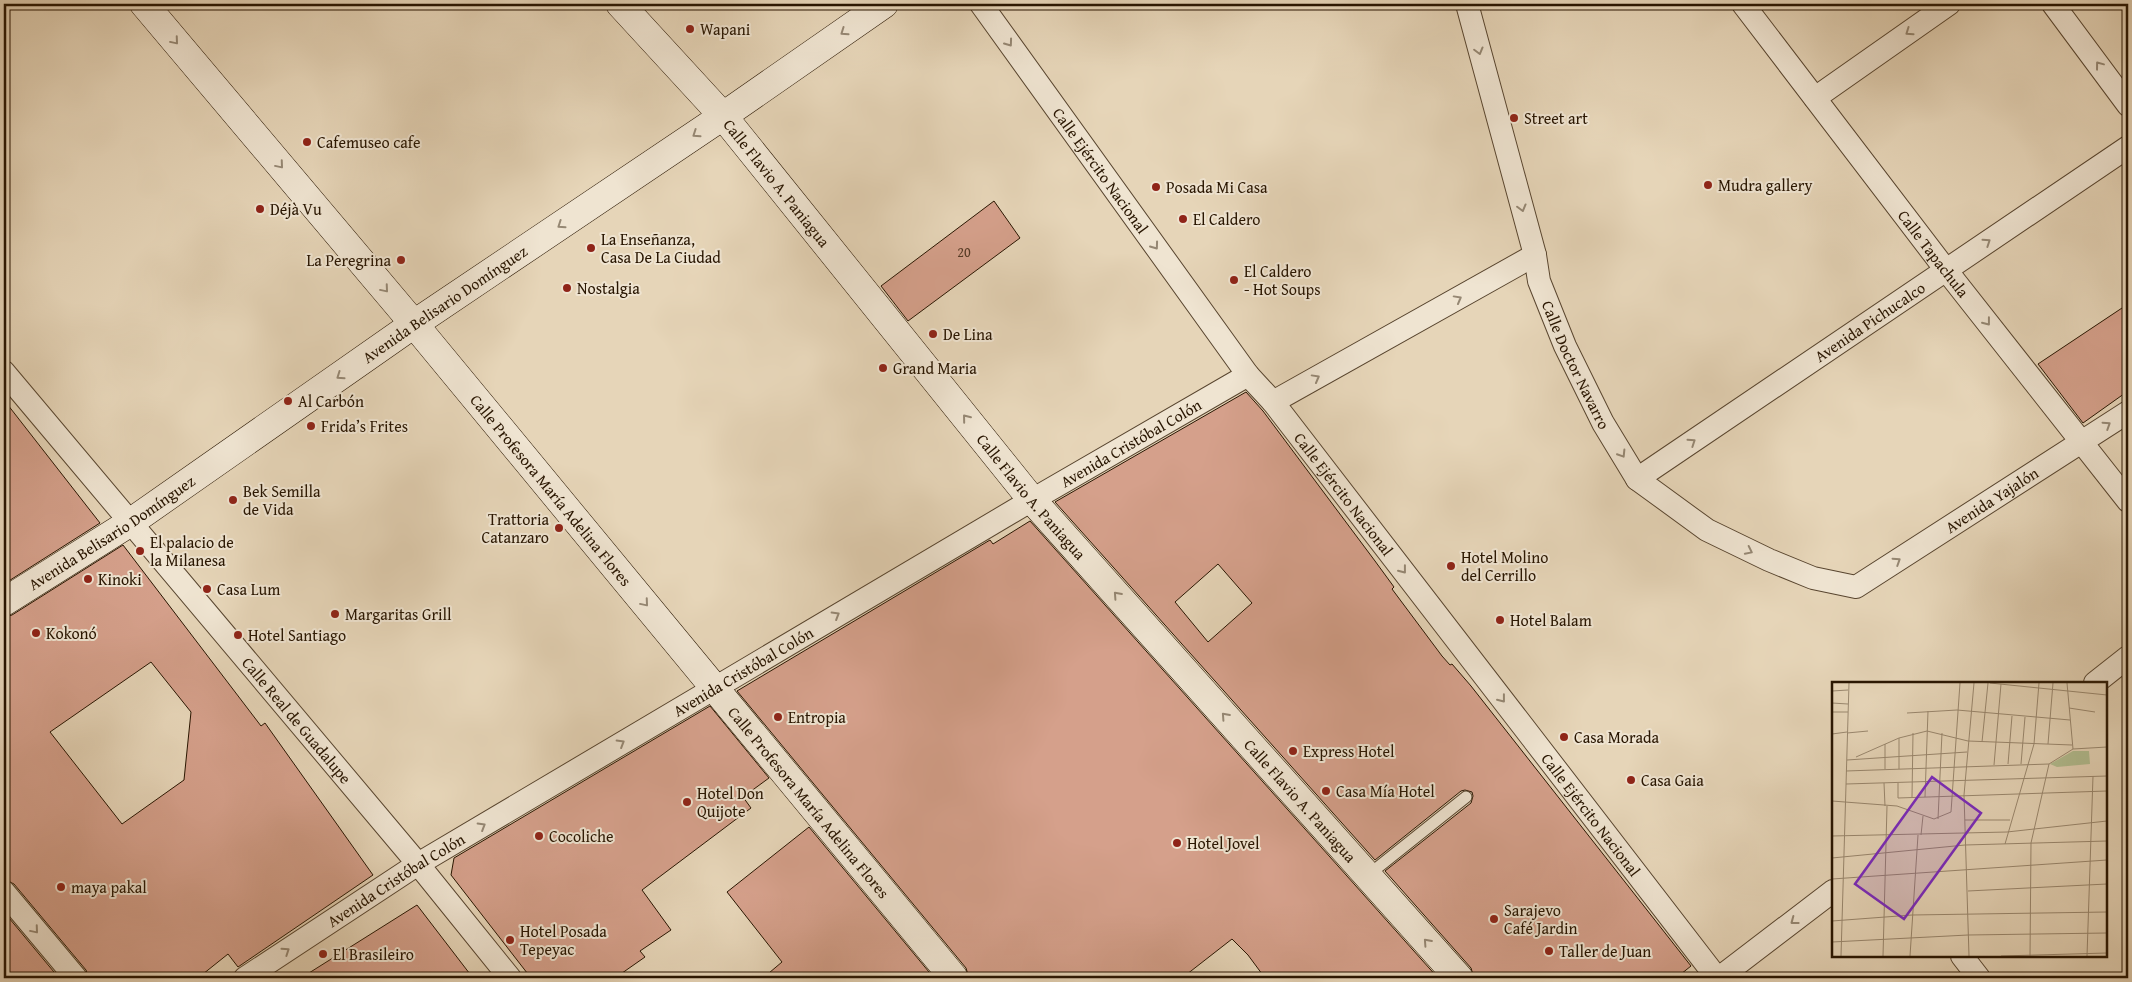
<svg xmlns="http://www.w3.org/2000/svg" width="2132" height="982" font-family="'Gentium Book Plus',serif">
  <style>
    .building { fill: #d5a08b; stroke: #281501; fill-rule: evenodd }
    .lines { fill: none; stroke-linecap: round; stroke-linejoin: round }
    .lane-casing { stroke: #58452f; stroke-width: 13 }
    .street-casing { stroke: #58452f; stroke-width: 24 }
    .secondary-casing { stroke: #281501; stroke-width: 29 }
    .lane { stroke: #efe4d1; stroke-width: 11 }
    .street { stroke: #efe4d1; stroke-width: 22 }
    .secondary { stroke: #efe4d1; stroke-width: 28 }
    .oneway { stroke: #958773 }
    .poi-dot { fill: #8f2418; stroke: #efe4d1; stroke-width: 2 }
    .labels { text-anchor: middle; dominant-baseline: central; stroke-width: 4; stroke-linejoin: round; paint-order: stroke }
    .number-label { font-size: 14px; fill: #533824 }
    .poi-label { font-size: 16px; fill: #281501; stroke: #efe4d1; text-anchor: start }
    .street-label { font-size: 16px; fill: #281501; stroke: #efe4d1 }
    .inset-road { fill: none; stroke: #9a886f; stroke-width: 1 }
    .view { fill: #7b2cbf; fill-opacity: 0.15; stroke: #7b2cbf; stroke-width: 2.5 }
    .inset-edge { fill: none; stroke: #281501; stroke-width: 2.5 }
  </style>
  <rect width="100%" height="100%" fill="#e6d5b8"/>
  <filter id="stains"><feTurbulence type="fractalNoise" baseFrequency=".004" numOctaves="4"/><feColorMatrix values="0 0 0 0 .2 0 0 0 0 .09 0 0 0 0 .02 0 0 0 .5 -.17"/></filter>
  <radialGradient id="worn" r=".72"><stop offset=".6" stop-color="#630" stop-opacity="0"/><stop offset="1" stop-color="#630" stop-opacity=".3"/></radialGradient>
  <g class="building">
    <path d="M994 201 1020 238 908 321 881 286Z"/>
    <path d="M2128 304V391L2083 423 2038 364Z"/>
    <path d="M1246 392 1263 411 1375 561 1394 587 1392 589 1442 656 1450 665 1452 664 1471 686 1691 966 1676 978H1474L1471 968 1385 871 1471 803 1473 796 1472 792 1465 790 1461 791 1375 860 1055 502ZM1218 564 1252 603 1208 642 1175 602Z"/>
    <path d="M4 400 100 523 4 584Z"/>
    <path d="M1030 521 1438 978H1265L1248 955 1232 939 1182 978H969L966 968 737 691 990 540 993 544Z"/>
    <path d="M123 545 261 726 265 723 373 875 238 967 228 954 198 978H89L86 970 14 884 4 879V617L12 615ZM151 662 191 712 184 780 122 824 50 732Z"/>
    <path d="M710 706 769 778 743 797 751 808 642 890 671 930 640 951 645 957 615 978H531L451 875 454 858Z"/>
    <path d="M809 827 934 978H763L782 962 727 892Z"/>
    <path d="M417 905 473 978H301Z"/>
    <path d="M4 912 59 978H4Z"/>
  </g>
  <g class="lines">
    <g class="lane-casing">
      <path id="lane" d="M1367 876 1466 797"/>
    </g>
    <g class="street-casing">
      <g id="street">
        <path id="s1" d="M981 4 1248 375 1273 402 1717 978"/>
        <path id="s2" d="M1467 4 1535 255 1539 281 1565 346 1603 423 1637 479 1707 530 1769 560 1813 578 1856 587 2128 412"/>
        <path id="s3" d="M1743 4 1946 270 2128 501"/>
        <path d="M2053 4 2128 105"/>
        <path d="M1815 98 1949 4"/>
        <path id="s4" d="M4 372 418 864 510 978"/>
        <path d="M1273 402 1535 255"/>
        <path id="s5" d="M1637 479 2128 147"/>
        <path d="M2095 683 2128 657"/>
        <path d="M4 892 76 978"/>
        <path d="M1962 956 1979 978"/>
        <path id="s6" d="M245 978 418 864 1032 500 1248 375"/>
        <path d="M1719 978 1833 891"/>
      </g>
    </g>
    <g class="secondary-casing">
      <g id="secondary">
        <path id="s7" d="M144 4 414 324 954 978"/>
        <path id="s8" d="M620 4 723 116 1032 500 1459 978"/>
        <path id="s9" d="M4 602 131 522 414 324 723 116 884 4"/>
      </g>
    </g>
    <use href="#lane" class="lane"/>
    <use href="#street" class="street"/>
    <use href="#secondary" class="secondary"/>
  </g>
  <defs><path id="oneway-chevron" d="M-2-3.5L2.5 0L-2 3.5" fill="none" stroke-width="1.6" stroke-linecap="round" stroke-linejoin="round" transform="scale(1.25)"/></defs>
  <g class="oneway">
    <use href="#oneway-chevron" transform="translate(844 32) rotate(145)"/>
    <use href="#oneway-chevron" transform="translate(1909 32) rotate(145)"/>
    <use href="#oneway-chevron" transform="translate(175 41) rotate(50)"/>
    <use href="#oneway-chevron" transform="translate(1009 43) rotate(54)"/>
    <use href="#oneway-chevron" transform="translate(1479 51) rotate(75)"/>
    <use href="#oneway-chevron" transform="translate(2099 65) rotate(-127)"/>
    <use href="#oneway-chevron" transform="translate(696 134) rotate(146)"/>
    <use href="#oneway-chevron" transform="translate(280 165) rotate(50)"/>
    <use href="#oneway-chevron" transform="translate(1522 208) rotate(75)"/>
    <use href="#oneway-chevron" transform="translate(561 225) rotate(146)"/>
    <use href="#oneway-chevron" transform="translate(1987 242) rotate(-34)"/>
    <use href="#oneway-chevron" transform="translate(1155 246) rotate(54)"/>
    <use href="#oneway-chevron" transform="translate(385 289) rotate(50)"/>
    <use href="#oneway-chevron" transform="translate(1458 299) rotate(-29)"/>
    <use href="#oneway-chevron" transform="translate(1987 322) rotate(52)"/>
    <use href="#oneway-chevron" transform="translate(340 376) rotate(145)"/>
    <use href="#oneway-chevron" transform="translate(1316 378) rotate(-29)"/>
    <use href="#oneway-chevron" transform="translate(966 418) rotate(-129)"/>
    <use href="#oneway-chevron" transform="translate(2107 425) rotate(-33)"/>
    <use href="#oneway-chevron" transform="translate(1692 442) rotate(-34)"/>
    <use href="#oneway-chevron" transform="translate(1622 454) rotate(58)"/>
    <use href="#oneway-chevron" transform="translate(1749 551) rotate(26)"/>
    <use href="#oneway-chevron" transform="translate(1897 561) rotate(-33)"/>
    <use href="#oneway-chevron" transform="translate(1403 570) rotate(52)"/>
    <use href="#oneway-chevron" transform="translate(1117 595) rotate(-132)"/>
    <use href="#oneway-chevron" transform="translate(645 603) rotate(50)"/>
    <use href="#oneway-chevron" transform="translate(836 615) rotate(-31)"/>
    <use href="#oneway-chevron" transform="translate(1502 699) rotate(52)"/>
    <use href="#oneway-chevron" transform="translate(1225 716) rotate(-132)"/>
    <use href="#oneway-chevron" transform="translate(621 743) rotate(-31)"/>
    <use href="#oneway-chevron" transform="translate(482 826) rotate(-31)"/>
    <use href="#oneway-chevron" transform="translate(1794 921) rotate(143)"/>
    <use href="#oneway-chevron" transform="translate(35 930) rotate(50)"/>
    <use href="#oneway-chevron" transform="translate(1427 942) rotate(-132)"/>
    <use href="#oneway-chevron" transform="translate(286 951) rotate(-34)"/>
  </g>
  <g class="poi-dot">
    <circle cx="690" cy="29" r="5"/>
    <circle cx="1514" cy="118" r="5"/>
    <circle cx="307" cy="142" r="5"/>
    <circle cx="1708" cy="185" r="5"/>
    <circle cx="1156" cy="187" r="5"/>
    <circle cx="260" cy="209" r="5"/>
    <circle cx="1183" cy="219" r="5"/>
    <circle cx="591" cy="248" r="5"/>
    <circle cx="401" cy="260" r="5"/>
    <circle cx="1234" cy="280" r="5"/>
    <circle cx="567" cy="288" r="5"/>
    <circle cx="933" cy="334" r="5"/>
    <circle cx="883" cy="368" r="5"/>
    <circle cx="288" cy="401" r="5"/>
    <circle cx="311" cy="426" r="5"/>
    <circle cx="233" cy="500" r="5"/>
    <circle cx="559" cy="528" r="5"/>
    <circle cx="140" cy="551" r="5"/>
    <circle cx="1451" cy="566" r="5"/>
    <circle cx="88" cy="579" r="5"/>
    <circle cx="207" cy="589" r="5"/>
    <circle cx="335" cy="614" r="5"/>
    <circle cx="1500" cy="620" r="5"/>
    <circle cx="36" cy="633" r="5"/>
    <circle cx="238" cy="635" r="5"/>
    <circle cx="778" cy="717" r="5"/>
    <circle cx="1564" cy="737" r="5"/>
    <circle cx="1293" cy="751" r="5"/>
    <circle cx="1631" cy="780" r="5"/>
    <circle cx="1326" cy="791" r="5"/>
    <circle cx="687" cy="802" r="5"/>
    <circle cx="539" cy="836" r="5"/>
    <circle cx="1177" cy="843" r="5"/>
    <circle cx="61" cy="887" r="5"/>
    <circle cx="1494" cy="919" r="5"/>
    <circle cx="510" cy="940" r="5"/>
    <circle cx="1549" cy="951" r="5"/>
    <circle cx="323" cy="954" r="5"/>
  </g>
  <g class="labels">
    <g class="number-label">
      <text x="964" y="252">20</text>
    </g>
    <g class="poi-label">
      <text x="700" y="29">Wapani</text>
      <text x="1524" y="118">Street art</text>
      <text x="317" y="142">Cafemuseo cafe</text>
      <text x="1718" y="185">Mudra gallery</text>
      <text x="1166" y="187">Posada Mi Casa</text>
      <text x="270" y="209">Déjà Vu</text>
      <text x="1193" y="219">El Caldero</text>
      <text x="601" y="239">La Enseñanza,<tspan x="601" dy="18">Casa De La Ciudad</tspan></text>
      <text x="391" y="260" text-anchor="end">La Peregrina</text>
      <text x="1244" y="271">El Caldero<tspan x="1244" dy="18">- Hot Soups</tspan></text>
      <text x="577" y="288">Nostalgia</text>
      <text x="943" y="334">De Lina</text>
      <text x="893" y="368">Grand Maria</text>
      <text x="298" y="401">Al Carbón</text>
      <text x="321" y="426">Frida’s Frites</text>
      <text x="243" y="491">Bek Semilla<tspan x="243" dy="18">de Vida</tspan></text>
      <text x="549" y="519" text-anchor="end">Trattoria<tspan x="549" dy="18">Catanzaro</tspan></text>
      <text x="150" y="542">El palacio de<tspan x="150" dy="18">la Milanesa</tspan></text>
      <text x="1461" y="557">Hotel Molino<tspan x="1461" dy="18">del Cerrillo</tspan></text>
      <text x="98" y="579">Kinoki</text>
      <text x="217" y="589">Casa Lum</text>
      <text x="345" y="614">Margaritas Grill</text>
      <text x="1510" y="620">Hotel Balam</text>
      <text x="46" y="633">Kokonó</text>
      <text x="248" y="635">Hotel Santiago</text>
      <text x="788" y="717">Entropia</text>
      <text x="1574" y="737">Casa Morada</text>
      <text x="1303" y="751">Express Hotel</text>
      <text x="1641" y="780">Casa Gaia</text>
      <text x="1336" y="791">Casa Mía Hotel</text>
      <text x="697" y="793">Hotel Don<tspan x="697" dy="18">Quijote</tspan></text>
      <text x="549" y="836">Cocoliche</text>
      <text x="1187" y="843">Hotel Jovel</text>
      <text x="71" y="887">maya pakal</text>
      <text x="1504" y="910">Sarajevo<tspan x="1504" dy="18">Café Jardin</tspan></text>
      <text x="520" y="931">Hotel Posada<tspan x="520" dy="18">Tepeyac</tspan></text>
      <text x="1559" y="951">Taller de Juan</text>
      <text x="333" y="954">El Brasileiro</text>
    </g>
    <g class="street-label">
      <text stroke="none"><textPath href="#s1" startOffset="205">Calle Ejército Nacional</textPath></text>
      <text stroke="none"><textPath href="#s8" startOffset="238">Calle Flavio A. Paniagua</textPath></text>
      <text stroke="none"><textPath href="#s3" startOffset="314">Calle Tapachula</textPath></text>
      <text stroke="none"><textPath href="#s9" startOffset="532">Avenida Belisario Domínguez</textPath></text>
      <text stroke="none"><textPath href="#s5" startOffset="281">Avenida Pichucalco</textPath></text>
      <text stroke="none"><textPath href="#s2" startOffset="378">Calle Doctor Navarro</textPath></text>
      <text stroke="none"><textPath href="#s6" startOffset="1035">Avenida Cristóbal Colón</textPath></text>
      <text stroke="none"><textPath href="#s7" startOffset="634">Calle Profesora María Adelina Flores</textPath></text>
      <text stroke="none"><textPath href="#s1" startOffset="610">Calle Ejército Nacional</textPath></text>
      <text stroke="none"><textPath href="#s8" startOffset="642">Calle Flavio A. Paniagua</textPath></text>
      <text stroke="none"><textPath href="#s2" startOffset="916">Avenida Yajalón</textPath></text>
      <text stroke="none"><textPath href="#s9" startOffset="128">Avenida Belisario Domínguez</textPath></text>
      <text stroke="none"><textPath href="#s6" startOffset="585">Avenida Cristóbal Colón</textPath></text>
      <text stroke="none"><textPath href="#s4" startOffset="455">Calle Real de Guadalupe</textPath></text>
      <text stroke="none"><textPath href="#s8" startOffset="1048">Calle Flavio A. Paniagua</textPath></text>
      <text stroke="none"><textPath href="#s7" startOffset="1039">Calle Profesora María Adelina Flores</textPath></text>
      <text stroke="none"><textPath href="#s1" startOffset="1015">Calle Ejército Nacional</textPath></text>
      <text stroke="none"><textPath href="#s6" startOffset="180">Avenida Cristóbal Colón</textPath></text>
    </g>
  </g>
  <g transform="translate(1832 682)">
    <rect width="275" height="275" fill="#e6d5b8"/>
    <path d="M241 69H257L258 82 225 85 218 82Z" fill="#b2be91"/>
    <path class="inset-road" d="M158 1 275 13M235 1 241 67M0 9 16 8M0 21 16 22M237 26 263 30M0 30H16M75 31 125 28 238 38M15 51 36 49M0 52 15 50M150 60 156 1M216 62 221 1M24 75 67 56 95 49 136 59 240 63M15 78 135 70M176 82 180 34M189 82 193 35M217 82 241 67 275 65M162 83 169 2M53 87V62M67 87V56M14 89 217 82M52 101 53 124M66 101V116L275 109M14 102 275 94M80 115 81 51M93 115 96 29M0 119 65 124 102 137 119 130 128 1M106 137 110 51M133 138H178M89 153 91 134M0 154 175 150 275 139M173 162 202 62 207 1M0 176 133 163 275 159M0 197 275 178M136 209 275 202M0 239 80 233 275 230M0 260 136 253 275 251M9 274 17 1M51 274 55 124M78 274 86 153M137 274 132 113 142 1M169 274 275 271M198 274 199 161 217 82M255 274 261 94"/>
    <path class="view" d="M100 95 149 131 72 237 23 202Z"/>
    <rect width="275" height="275" class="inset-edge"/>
  </g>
  <rect width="2132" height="982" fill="none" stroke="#e6d5b8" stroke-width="20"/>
  <rect x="5" y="5" width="2122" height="972" fill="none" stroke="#281501" stroke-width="2.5"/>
  <rect x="10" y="10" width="2112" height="962" fill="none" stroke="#281501"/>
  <rect width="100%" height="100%" filter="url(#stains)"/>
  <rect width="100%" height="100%" fill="url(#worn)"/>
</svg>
